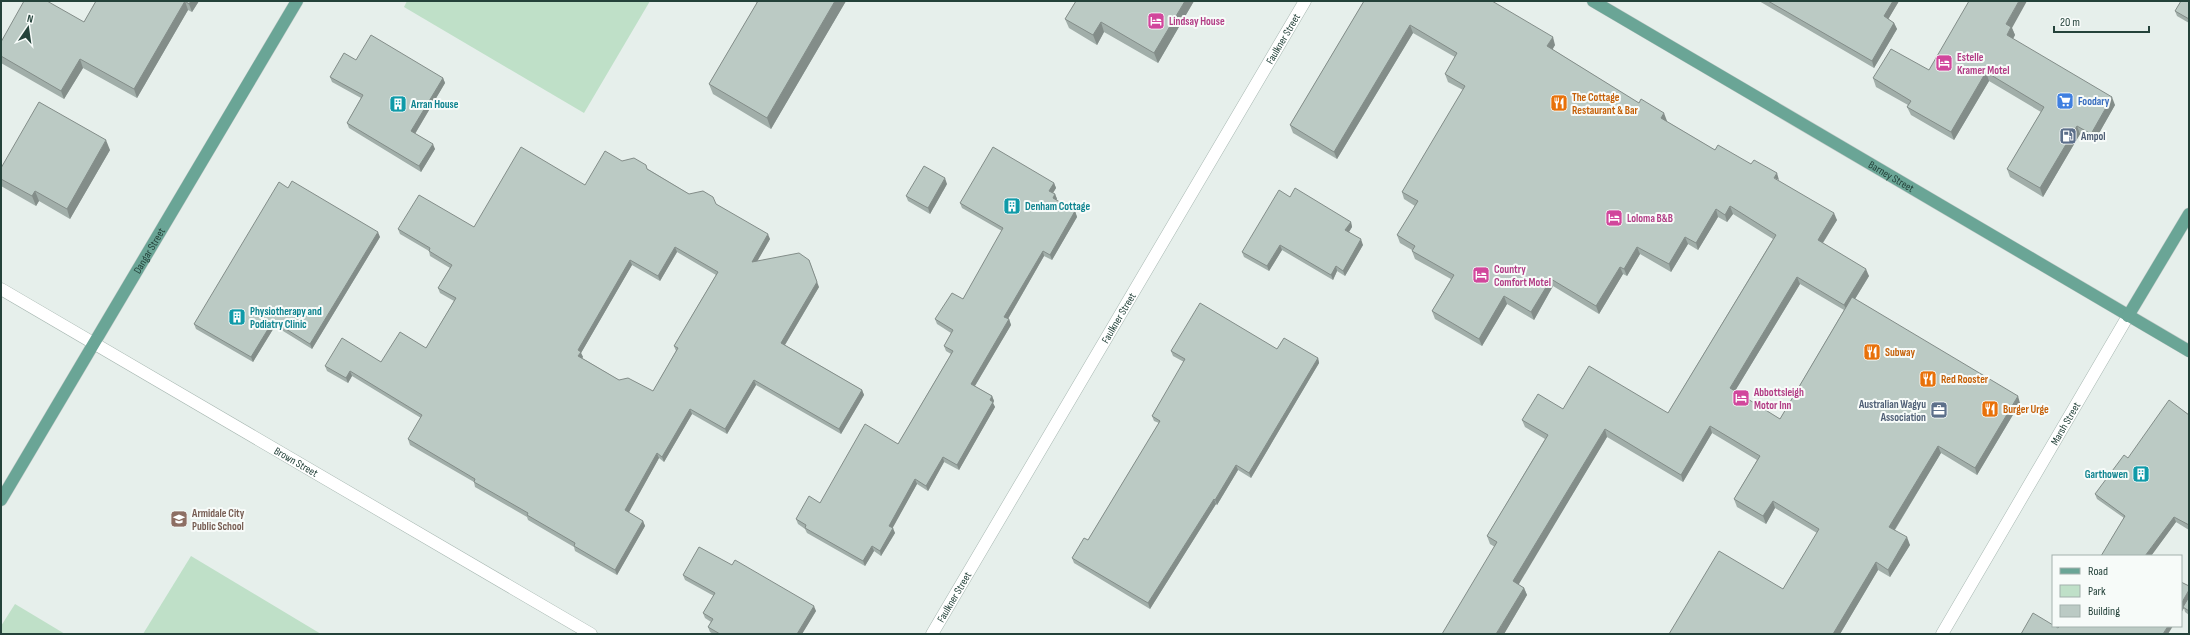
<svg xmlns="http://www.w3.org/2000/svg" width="2190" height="635" font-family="'Sofia Sans Condensed',sans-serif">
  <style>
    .green { fill: #bfe0c8 }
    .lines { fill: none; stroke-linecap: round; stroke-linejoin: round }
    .minor-casing { stroke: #a8b8b2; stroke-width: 13 }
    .major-casing { stroke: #c2cac8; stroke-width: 13 }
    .minor { stroke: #fff; stroke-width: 12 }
    .major { stroke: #6aa596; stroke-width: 12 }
    .wall { fill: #a1aea9; fill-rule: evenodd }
    .shaded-wall { fill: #838d89 }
    .building { fill: #bbcac4; stroke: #838d89; fill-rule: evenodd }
    .labels { text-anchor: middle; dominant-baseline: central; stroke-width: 4; stroke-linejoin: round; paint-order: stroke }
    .hotel-label { font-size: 11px; font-weight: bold; fill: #b23c85; stroke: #f7fbf9; text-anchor: start }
    .street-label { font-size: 11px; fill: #24423a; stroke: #f7fbf9 }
    .food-label { font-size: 11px; font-weight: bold; fill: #c56008; stroke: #f7fbf9; text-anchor: start }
    .shop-label { font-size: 11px; font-weight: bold; fill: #366cbe; stroke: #f7fbf9; text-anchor: start }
    .culture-label { font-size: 11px; font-weight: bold; fill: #0d838f; stroke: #f7fbf9; text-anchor: start }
    .service-label { font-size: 11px; font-weight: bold; fill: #4e5e75; stroke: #f7fbf9; text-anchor: start }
    .education-label { font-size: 11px; font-weight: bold; fill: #785e54; stroke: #f7fbf9; text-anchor: start }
  </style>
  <rect width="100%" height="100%" fill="#e6efeb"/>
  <g class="green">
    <path d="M407 1H650L584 113 404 7Z"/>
    <path d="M191 556 321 634H143Z"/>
    <path d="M15 604 65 634H1V626Z"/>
  </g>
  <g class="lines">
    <g class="minor-casing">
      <g id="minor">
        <path id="s1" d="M1 289 591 634"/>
        <path id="s2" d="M932 634 1305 1"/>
        <path id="s3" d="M1942 634 2128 316"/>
      </g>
    </g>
    <g class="major-casing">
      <g id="major">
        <path id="s4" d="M1593 1 2189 351"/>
        <path d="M2128 316 2189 214"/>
        <path id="s5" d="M1 500 297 1"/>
      </g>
    </g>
    <use href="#minor" class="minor"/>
    <use href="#major" class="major"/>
  </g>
  <g class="wall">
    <path d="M96 1H199L192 12 188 10 137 98 83 68 64 99 1 63V42L84 22Z"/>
    <path d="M754 1H846L771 129 713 94 709 84 757 3Z"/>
    <path d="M1076 1H1194L1158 63 1104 32 1097 45 1069 28 1065 19Z"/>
    <path d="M1364 1 1555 45 1552 49 1667 121H1666L1715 150 1779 181 1837 220 1823 243 1869 276 1855 299 2020 403 1977 475 1941 453 1895 530 1910 545 1890 577 1878 570 1840 634H1669L1783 589 1817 533 1775 508 1766 524 1737 507 1734 499 1757 460 1712 433 1683 482 1607 437 1518 584 1524 588 1527 595 1504 634 1495 547 1490 544 1487 536 1545 439 1525 427 1522 420 1563 409 1668 413 1773 239 1733 214 1727 222 1718 217 1698 250 1688 244 1671 272 1640 254 1627 276 1623 274 1599 314 1553 286 1534 320 1507 304 1482 346 1435 319 1432 311 1451 279 1415 259 1412 251V250L1400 243 1397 235 1415 206 1404 199 1402 192 1463 90 1448 82 1445 74 1455 57 1413 33 1337 159 1293 133 1290 125ZM1800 284 1844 310 1780 419 1735 391Z"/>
    <path d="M1759 1H1899L1888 19 1894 23 1897 29 1874 68Z"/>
    <path d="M2189 1V23L2177 16 2175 11Z"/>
    <path d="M2012 28 2015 35 2013 39 2115 105 2094 142 2080 134 2043 197 2010 177 2007 169 2041 112 1989 81 1954 140 1911 115 1907 107 1908 105 1876 87 1873 78 1929 70Z"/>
    <path d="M356 60 443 78 445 83 415 134 435 149 421 172 349 128 347 123 361 98 332 82 330 77Z"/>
    <path d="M110 150 70 219 39 201 36 206 1 186V168Z"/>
    <path d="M622 161 648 169 689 194 716 204 770 239 757 261 819 287 785 345 862 390 864 395 841 434 756 385 727 434 692 414 664 462 659 458 628 513 643 521 645 526 617 575 575 551 574 547 528 520 527 517 475 487 474 482 410 445 408 439 421 418 352 376 348 383 327 371 325 366 381 362 426 348 454 301 440 293 438 288 450 268 430 256 429 251 400 234 398 229 474 227 585 185ZM677 252 716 275 674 346 676 351 653 391 619 380 582 358 583 357 581 353 632 265 660 281Z"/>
    <path d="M1054 183 1056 188 1053 193 1055 194 1057 199 1056 200 1075 211 1077 217 1052 260 1044 256 1008 319H1009L1011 325 975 386 992 396 994 401 993 403 995 407 959 470 944 462 928 491 917 484 892 528 895 533 881 556 874 551 865 566 807 533 805 529 798 524 796 519 820 503 898 444 951 354 946 351 944 346 951 333 937 324 935 319 963 299 1002 231 962 208 960 203Z"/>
    <path d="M947 184 930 214 908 201 906 196Z"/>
    <path d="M288 188 380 237 312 349 275 326 253 362 196 329 194 324Z"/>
    <path d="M1290 197 1351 222 1352 227 1349 232 1363 245 1345 276 1337 271 1333 280 1282 250 1269 271 1244 257 1242 252Z"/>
    <path d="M1277 349 1318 358 1319 363 1251 478 1238 470 1217 505 1216 504 1150 609 1074 563 1072 558 1088 540 1159 423 1154 421 1152 416 1184 362 1173 356 1171 351Z"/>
    <path d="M2189 415V530L2176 522 2151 556H2101L2124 518 2097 499 2095 494 2128 458Z"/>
    <path d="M732 565 816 611 802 634H713L710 632 708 627 711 622 705 618 703 613 714 596 685 580 683 575Z"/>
    <path d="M2181 582 2189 586V615L2185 612 2184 608 2181 613Z"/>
  </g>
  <g class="shaded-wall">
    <path d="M185 1 188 10 137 98 134 89Z"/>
    <path d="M191 1H199L192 12 189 4Z"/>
    <path d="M835 1H846L771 129 767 118Z"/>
    <path d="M1185 1H1194L1158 63 1154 53Z"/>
    <path d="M1893 1H1899L1886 23 1884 16Z"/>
    <path d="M2019 1H2027L2012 28 2015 35 2010 44 2007 35 2006 24Z"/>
    <path d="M1101 22 1104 32 1097 45 1093 35Z"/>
    <path d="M1894 23 1897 29 1874 68 1872 61Z"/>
    <path d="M1410 25 1413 33 1337 159 1334 152Z"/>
    <path d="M1553 37 1555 45 1550 54 1547 46Z"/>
    <path d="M80 59 83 68 64 99 61 91Z"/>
    <path d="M1986 72 1989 81 1954 140 1951 132Z"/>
    <path d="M443 78 445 83 413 137 411 131Z"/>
    <path d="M2112 97 2115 105 2094 142 2091 134Z"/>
    <path d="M1664 113 1667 121 1664 125 1661 118Z"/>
    <path d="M2077 126 2080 134 2043 197 2040 188Z"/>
    <path d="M106 140 110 150 70 219 67 209Z"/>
    <path d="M433 144 435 149 421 172 419 166Z"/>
    <path d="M1777 173 1779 180 1774 178Z"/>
    <path d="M945 178 947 184 930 214 928 208Z"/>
    <path d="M1054 183 1056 188 1051 196 1049 191Z"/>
    <path d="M35 191 39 201 36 206 32 196Z"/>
    <path d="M1055 194 1057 199 1055 203 1053 198Z"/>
    <path d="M1730 206 1733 214 1727 222 1725 215Z"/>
    <path d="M1716 209 1718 217 1698 250 1696 243Z"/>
    <path d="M1075 211 1077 217 1052 260 1050 255Z"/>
    <path d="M1834 213 1837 220 1820 247 1818 240Z"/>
    <path d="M1351 222 1352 227 1347 235 1345 230Z"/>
    <path d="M378 232 380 237 312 349 310 344Z"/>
    <path d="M768 234 770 239 754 267 752 262Z"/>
    <path d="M1685 237 1688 244 1671 272 1669 264Z"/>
    <path d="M1361 239 1363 245 1345 276 1343 271Z"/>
    <path d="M1280 245 1282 250 1269 271 1267 266Z"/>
    <path d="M675 247 677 252 660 281 658 276Z"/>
    <path d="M1637 247 1640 254 1627 276 1624 269Z"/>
    <path d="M1043 251 1044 256 1006 322 1004 317Z"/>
    <path d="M630 260 632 265 581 353 583 357 580 361 578 356V350Z"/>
    <path d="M809 260 819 287 783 348 781 343Z"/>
    <path d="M1336 266 1337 271 1333 280 1331 275Z"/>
    <path d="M1620 267 1623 274 1599 314 1596 306Z"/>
    <path d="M1866 269 1869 276 1847 312 1844 305Z"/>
    <path d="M1797 277 1800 284 1732 396 1730 388Z"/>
    <path d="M1551 279 1553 286 1534 320 1531 312Z"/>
    <path d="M1504 296 1507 304 1482 346 1479 339Z"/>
    <path d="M1009 319 1011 325 973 389 971 384Z"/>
    <path d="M273 321 275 326 253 362 251 357Z"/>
    <path d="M1318 358 1319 363 1251 478 1249 473Z"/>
    <path d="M350 371 352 376 348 383 346 378Z"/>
    <path d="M754 380 756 385 727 434 725 429Z"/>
    <path d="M862 390 864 395 841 434 839 429Z"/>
    <path d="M992 396 994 401 993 403 995 407 959 470 957 465Z"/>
    <path d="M2018 396 2020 403 1977 475 1975 468Z"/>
    <path d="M690 409 692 414 664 462 662 457Z"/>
    <path d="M1710 426 1712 433 1683 482 1681 475Z"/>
    <path d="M1605 429 1607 437 1516 589 1513 581Z"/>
    <path d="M1938 446 1941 453 1892 534 1889 527Z"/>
    <path d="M657 453 659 458 627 516 625 510Z"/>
    <path d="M943 457 944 462 928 491 926 486Z"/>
    <path d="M1236 465 1238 470 1217 505 1215 500Z"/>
    <path d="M915 479 917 484 891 531 889 526Z"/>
    <path d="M1214 499 1216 504 1150 609 1148 603Z"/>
    <path d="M1773 501 1775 508 1766 524 1763 516Z"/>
    <path d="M2174 517 2176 522 2151 556H2145Z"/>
    <path d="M643 521 645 526 617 575 615 570Z"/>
    <path d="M893 528 895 533 881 556 880 551Z"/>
    <path d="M1907 537 1910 545 1890 577 1888 570Z"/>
    <path d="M872 546 874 551 865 566 863 561Z"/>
    <path d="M1876 562 1878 570 1840 634H1833Z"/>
    <path d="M1524 588 1527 595 1504 634H1496Z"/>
    <path d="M2189 590V599L2183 607 2184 608 2181 613V604Z"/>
    <path d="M814 606 816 611 802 634H797Z"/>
    <path d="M2168 626H2173L2168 634H2163Z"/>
  </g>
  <g class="building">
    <path d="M24 1H47L84 22 96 1H191L189 4 185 1 134 89 80 59 61 91 1 56V42Z"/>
    <path d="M758 1H835L767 118 709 84Z"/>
    <path d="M1076 1H1185L1154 53 1101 22 1093 35 1065 19Z"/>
    <path d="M1364 1H1492L1553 37 1547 46 1639 103 1641 99 1664 113 1661 118 1715 150 1718 145 1751 164 1754 160 1777 173 1774 178 1834 213 1818 240 1866 269 1844 305 1797 277 1730 388 1780 419 1852 297 2018 396 1975 468 1938 446 1889 527 1907 537 1888 570 1876 562 1833 634H1669L1719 551 1783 589 1819 529 1773 501 1763 516 1734 499 1760 456 1710 426 1681 475 1605 429 1513 581 1524 588 1496 634H1442L1497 542 1487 536 1548 435 1522 420 1538 394 1563 409 1589 366 1668 413 1776 235 1730 206 1725 215 1716 209 1696 243 1685 237 1669 264 1637 247 1624 269 1620 267 1596 306 1551 279 1531 312 1504 296 1479 339 1432 311 1454 275 1412 251 1415 246 1397 235 1418 201 1402 192 1465 86 1445 74 1457 53 1410 25 1334 152 1290 125Z"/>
    <path d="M1768 1H1893L1884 16 1894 23 1872 61Z"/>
    <path d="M1969 1H2019L2006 24 2011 27 2007 35 2112 97 2091 134 2077 126 2040 188 2007 169 2044 107 1986 72 1951 132 1907 107 1911 101 1873 78 1891 49 1929 70Z"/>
    <path d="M2181 1H2189V19L2175 11Z"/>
    <path d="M371 35 443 78 411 131 433 144 419 166 347 123 363 95 330 77 344 53 356 60Z"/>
    <path d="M39 102 106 140 67 209 35 191 32 196 1 179V168Z"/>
    <path d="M521 147 585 185 605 151 622 161 634 158 646 165 647 169 689 194 703 191 713 197 716 204 768 234 752 262 799 253 809 260 817 282 781 343 862 390 839 429 754 380 725 429 690 409 662 457 657 453 625 510 643 521 615 570 574 546 575 543 527 515 528 513 474 482 475 479 408 439 422 415 350 371 346 378 325 366 342 338 381 362 400 332 426 348 456 298 438 288 452 265 429 251 430 248 398 229 419 195 474 227ZM675 247 718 272 674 346 678 348 653 391 628 378 619 380 578 356 581 352 578 350 630 260 658 276Z"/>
    <path d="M993 147 1054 183 1049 191 1055 194 1053 198 1075 211 1050 255 1043 251 1004 317 1009 319 971 384 992 396 990 400 993 402 957 465 943 457 926 486 915 479 889 526 893 528 880 551 872 546 863 561 805 528 806 525 796 519 809 496 820 503 865 424 898 444 953 351 944 346 953 330 935 319 952 293 963 299 1003 228 960 203Z"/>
    <path d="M924 166 945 178 928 208 906 196Z"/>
    <path d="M292 181 378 232 310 344 273 321 251 357 194 324 279 182 288 188Z"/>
    <path d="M1295 188 1351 222 1345 230 1361 239 1343 271 1336 266 1331 275 1280 245 1267 266 1242 252 1279 190 1290 197Z"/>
    <path d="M1200 303 1277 349 1284 338 1318 358 1249 473 1236 465 1215 500 1214 499 1148 603 1072 558 1084 538 1088 540 1160 421 1152 416 1185 359 1171 351Z"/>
    <path d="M2169 400 2189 415V525L2174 517 2145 556H2101L2125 516 2095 494 2124 455 2128 458Z"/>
    <path d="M699 547 732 565 735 560 814 606 797 634H720L708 627 713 619 703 613 715 593 683 575Z"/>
    <path d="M2181 582 2189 586V590L2181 604Z"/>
    <path d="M2189 597V611L2183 607Z"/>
    <path d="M2033 613 2053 625V626H2055L2058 628 2060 626H2168L2163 634H2021Z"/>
  </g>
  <defs>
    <g id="hotel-square" transform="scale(0.9)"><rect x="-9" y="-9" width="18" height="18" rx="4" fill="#d1479c" stroke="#f7fbf9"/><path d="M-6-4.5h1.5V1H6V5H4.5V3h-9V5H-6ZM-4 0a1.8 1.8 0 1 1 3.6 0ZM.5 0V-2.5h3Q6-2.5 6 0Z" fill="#fff"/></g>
    <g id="supermarket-square" transform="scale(0.9)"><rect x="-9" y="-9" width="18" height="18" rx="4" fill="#3f7fe0" stroke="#f7fbf9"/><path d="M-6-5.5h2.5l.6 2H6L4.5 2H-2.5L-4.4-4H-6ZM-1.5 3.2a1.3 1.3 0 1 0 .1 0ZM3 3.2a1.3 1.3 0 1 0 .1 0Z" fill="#fff"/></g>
    <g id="restaurant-square" transform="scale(0.9)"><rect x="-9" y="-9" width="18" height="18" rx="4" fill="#e8710a" stroke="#f7fbf9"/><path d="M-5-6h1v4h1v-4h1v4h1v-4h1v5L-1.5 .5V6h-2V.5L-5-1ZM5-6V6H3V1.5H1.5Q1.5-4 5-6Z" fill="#fff"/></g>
    <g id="building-square" transform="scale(0.9)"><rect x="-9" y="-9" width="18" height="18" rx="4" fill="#0f9aa8" stroke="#f7fbf9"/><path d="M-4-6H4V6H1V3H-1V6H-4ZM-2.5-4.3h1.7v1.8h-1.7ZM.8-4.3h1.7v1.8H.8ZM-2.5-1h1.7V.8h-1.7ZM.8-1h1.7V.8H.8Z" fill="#fff"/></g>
    <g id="fuel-square" transform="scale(0.9)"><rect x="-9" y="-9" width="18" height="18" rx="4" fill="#5c6f8a" stroke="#f7fbf9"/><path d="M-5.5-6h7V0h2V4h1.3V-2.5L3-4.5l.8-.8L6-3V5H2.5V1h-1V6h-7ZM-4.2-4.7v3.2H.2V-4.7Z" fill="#fff"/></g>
    <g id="office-square" transform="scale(0.9)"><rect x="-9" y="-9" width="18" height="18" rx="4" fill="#5c6f8a" stroke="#f7fbf9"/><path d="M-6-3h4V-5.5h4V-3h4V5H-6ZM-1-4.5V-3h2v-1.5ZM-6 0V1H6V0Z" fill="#fff"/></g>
    <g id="school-square" transform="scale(0.9)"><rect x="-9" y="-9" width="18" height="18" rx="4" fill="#8d6e63" stroke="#f7fbf9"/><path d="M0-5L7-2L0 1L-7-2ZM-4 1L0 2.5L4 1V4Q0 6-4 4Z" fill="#fff"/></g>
  </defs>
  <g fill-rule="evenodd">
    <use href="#hotel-square" x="1156" y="21"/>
    <use href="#hotel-square" x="1944" y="63"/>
    <use href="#supermarket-square" x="2065" y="101"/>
    <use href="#restaurant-square" x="1559" y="103"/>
    <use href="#building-square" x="398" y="104"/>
    <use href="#fuel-square" x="2068" y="136"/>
    <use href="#building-square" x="1012" y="206"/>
    <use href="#hotel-square" x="1614" y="218"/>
    <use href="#hotel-square" x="1481" y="275"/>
    <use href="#building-square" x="237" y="317"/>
    <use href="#restaurant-square" x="1872" y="352"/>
    <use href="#restaurant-square" x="1928" y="379"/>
    <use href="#hotel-square" x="1741" y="398"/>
    <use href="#restaurant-square" x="1990" y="409"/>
    <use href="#office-square" x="1939" y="410"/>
    <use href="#building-square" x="2141" y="474"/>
    <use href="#school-square" x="179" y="519"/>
  </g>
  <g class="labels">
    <g class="hotel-label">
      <text x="1169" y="21">Lindsay House</text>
      <text x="1957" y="57">Estelle<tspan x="1957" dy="13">Kramer Motel</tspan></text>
      <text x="1627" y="218">Loloma B&amp;B</text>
      <text x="1494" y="269">Country<tspan x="1494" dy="13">Comfort Motel</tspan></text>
      <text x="1754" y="392">Abbottsleigh<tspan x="1754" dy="13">Motor Inn</tspan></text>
    </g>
    <g class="street-label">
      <text stroke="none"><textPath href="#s2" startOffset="691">Faulkner Street</textPath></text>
      <text stroke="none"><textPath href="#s4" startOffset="346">Barney Street</textPath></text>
      <text stroke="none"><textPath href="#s5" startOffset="290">Dangar Street</textPath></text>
      <text stroke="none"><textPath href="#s2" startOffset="367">Faulkner Street</textPath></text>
      <text stroke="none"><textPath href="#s3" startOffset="244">Marsh Street</textPath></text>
      <text stroke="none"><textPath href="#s1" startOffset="342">Brown Street</textPath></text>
      <text stroke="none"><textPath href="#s2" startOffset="43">Faulkner Street</textPath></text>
    </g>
    <g class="food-label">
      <text x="1572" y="97">The Cottage<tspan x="1572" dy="13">Restaurant &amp; Bar</tspan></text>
      <text x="1885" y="352">Subway</text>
      <text x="1941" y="379">Red Rooster</text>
      <text x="2003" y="409">Burger Urge</text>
    </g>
    <g class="shop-label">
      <text x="2078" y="101">Foodary</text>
    </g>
    <g class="culture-label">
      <text x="411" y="104">Arran House</text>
      <text x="1025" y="206">Denham Cottage</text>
      <text x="250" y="311">Physiotherapy and<tspan x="250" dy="13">Podiatry Clinic</tspan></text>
      <text x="2128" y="474" text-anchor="end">Garthowen</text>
    </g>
    <g class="service-label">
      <text x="2081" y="136">Ampol</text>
      <text x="1926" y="404" text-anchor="end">Australian Wagyu<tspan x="1926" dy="13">Association</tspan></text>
    </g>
    <g class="education-label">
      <text x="192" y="513">Armidale City<tspan x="192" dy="13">Public School</tspan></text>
    </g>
  </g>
  <rect width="2190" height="635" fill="none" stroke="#24423a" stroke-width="4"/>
  <rect x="2052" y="555" width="130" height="72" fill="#f7fbf9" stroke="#a3b1ad"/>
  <rect x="2060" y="568" width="20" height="6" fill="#6aa596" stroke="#a3b1ad"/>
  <text x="2088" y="575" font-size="12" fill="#24423a">Road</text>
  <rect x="2060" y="585" width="20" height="12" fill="#bfe0c8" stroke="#a3b1ad"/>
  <text x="2088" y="595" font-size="12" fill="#24423a">Park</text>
  <rect x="2060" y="605" width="20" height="12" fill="#bbcac4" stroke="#a3b1ad"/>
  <text x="2088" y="615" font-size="12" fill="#24423a">Building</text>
  <g transform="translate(28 28) rotate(13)" stroke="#f7fbf9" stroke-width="3" paint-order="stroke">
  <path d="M0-3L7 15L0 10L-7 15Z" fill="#24423a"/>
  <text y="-6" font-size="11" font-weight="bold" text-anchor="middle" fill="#24423a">N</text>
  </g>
  <path d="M2054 26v6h95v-6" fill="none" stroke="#24423a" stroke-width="2"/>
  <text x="2060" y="26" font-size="12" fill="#24423a" stroke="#f7fbf9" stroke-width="3" paint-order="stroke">20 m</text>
</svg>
